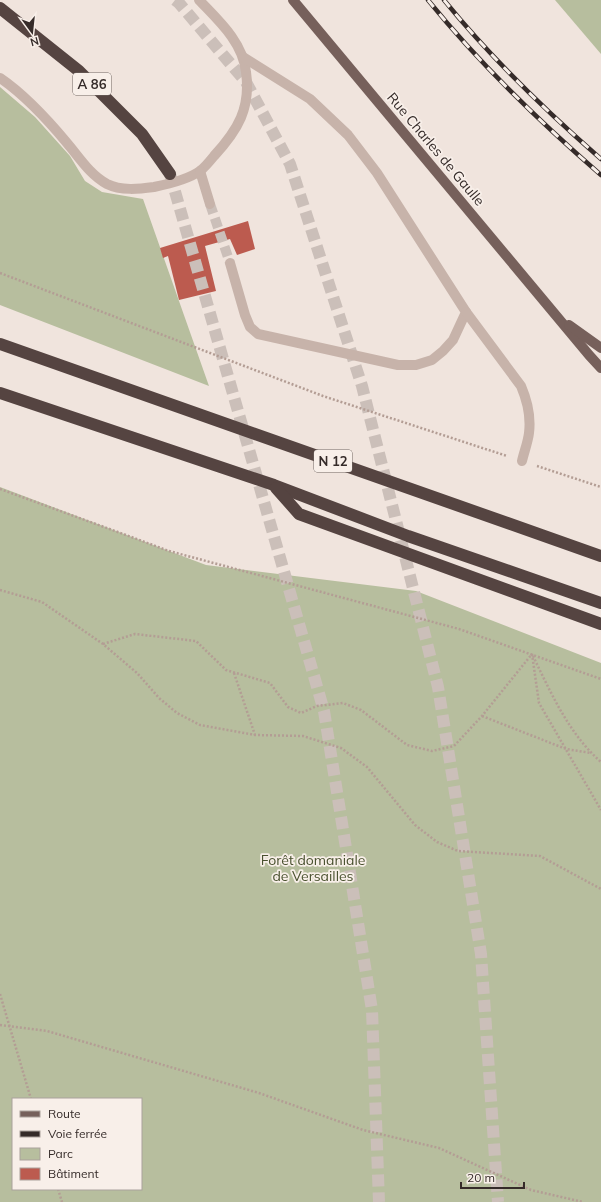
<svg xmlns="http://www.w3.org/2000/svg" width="601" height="1202" font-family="Mulish,sans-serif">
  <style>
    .green { fill: #b7be9e; fill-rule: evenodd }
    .building { fill: #bc5b4f }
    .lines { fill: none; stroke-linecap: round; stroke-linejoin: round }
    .minor-tunnel { stroke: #cbbfb9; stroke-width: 10; stroke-dasharray: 10 5; stroke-linecap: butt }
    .highway-tunnel { stroke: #cbbfb9; stroke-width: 12; stroke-dasharray: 12 6; stroke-linecap: butt }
    .path { stroke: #b39d94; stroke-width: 2.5; stroke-dasharray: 2 2; stroke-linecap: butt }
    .minor { stroke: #c7b3aa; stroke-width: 10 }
    .major { stroke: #76605b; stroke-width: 10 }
    .highway { stroke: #554441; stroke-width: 12 }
    .rail-casing { stroke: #352b29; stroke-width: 4.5 }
    .rail { stroke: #f8efe9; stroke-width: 3; stroke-dasharray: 9; stroke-linecap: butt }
    .labels { text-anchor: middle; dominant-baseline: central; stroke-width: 3.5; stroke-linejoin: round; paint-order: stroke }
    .shield { fill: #f8efe9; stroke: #706663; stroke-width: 1 }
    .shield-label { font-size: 13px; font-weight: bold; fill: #352b29 }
    .street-label { font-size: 14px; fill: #352b29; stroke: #f8efe9 }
    .park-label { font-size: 14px; fill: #49512f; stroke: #f8efe9 }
  </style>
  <rect width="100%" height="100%" fill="#f0e4dd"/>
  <g class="green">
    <path d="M555 0H601V54Z"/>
    <path d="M0 87 35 117 70 156 85 181 102 192 143 199 209 386 0 305Z"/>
    <path d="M0 487 206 565 416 591 601 663V1202H0ZM13 1099H141V1189H13Z"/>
  </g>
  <path class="building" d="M248 221 255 249 237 255 230 239 205 246 216 291 179 300 168 256 163 258 160 248Z"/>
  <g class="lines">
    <path class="minor-tunnel" d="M210 204 230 263"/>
    <g class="highway-tunnel">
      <path d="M175 0 179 3 246 82 290 164 362 386 438 687 481 954 498 1202"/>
      <path d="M170 174 324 711 372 1010 379 1202"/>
    </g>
    <g class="path">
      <path d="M0 273 323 396 507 456"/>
      <path d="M537 466 601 487"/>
      <path d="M0 489 126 535 169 551 459 629 601 679"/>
      <path d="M0 590 42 602 103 644 137 673 159 698 177 713 200 725 255 735 303 736 341 748 367 767 415 825 437 842 458 851 540 856 601 889"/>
      <path d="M103 644 135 634 196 641 226 670 270 683 288 707 301 713 317 706 343 703 361 710 407 745 432 751 454 746 482 716 532 654"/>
      <path d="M532 654 539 703 601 810"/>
      <path d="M533 656C551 693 569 734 601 762"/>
      <path d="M234 673 255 735"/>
      <path d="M482 716 566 749 591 753"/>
      <path d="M0 994 31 1099"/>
      <path d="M0 1025 47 1031 259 1093 363 1130 439 1148 531 1190 583 1202"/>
      <path d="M58 1189 62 1202"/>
    </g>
    <g class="minor">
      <path d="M0 78C25 95 47 119 67 143 79 157 90 175 107 184 121 191 139 189 154 187 169 184 187 180 200 171 205 167 210 161 214 156 238 130 251 108 246 72 243 42 218 20 199 0"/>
      <path d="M200 171 210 204"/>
      <path d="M230 263 245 315 250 327 258 334 398 365H416L432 360 443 351 453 340 466 312 377 173 348 135 310 99 243 57"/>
      <path d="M466 312 521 386C527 400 531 417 529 433 528 442 524 452 522 461"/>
    </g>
    <g class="major">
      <path d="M293 0 589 355 601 368"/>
      <path d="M569 325 601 348"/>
    </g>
    <g class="highway">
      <path d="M0 8 79 71 142 134 170 174"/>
      <path d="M0 344 601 556"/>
      <path d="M0 393 274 485 408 536 601 603"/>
      <path d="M276 488 299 514 601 624"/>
    </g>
    <g class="rail-casing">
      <g id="rail">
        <path d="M428 0C479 63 540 122 601 175"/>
        <path d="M444 0C491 58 545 110 601 159"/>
      </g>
    </g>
    <use href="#rail" class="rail"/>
  </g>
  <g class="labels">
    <g class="shield">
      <rect x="73" y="73" width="38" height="22" rx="3"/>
      <rect x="314" y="450" width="38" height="22" rx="3"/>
    </g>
    <g class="shield-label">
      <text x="92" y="84">A 86</text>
      <text x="333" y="461">N 12</text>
    </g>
    <g class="street-label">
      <text transform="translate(436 149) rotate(50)">Rue Charles de Gaulle</text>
    </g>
    <g class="park-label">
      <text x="313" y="860">Forêt domaniale<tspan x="313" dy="16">de Versailles</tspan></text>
    </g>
  </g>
  <rect x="12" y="1098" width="130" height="92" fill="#f8efe9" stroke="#aaa19c"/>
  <rect x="20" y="1111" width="20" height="6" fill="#76605b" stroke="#aaa19c"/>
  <text x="48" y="1118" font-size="12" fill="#352b29">Route</text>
  <rect x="20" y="1131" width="20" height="6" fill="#352b29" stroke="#aaa19c"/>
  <text x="48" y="1138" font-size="12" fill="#352b29">Voie ferrée</text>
  <rect x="20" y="1148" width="20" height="12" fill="#b7be9e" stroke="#aaa19c"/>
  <text x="48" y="1158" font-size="12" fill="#352b29">Parc</text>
  <rect x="20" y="1168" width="20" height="12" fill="#bc5b4f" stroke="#aaa19c"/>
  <text x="48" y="1178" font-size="12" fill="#352b29">Bâtiment</text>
  <g transform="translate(32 32) rotate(165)" stroke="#f8efe9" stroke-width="3" paint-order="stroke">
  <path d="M0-3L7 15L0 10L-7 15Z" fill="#352b29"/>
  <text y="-6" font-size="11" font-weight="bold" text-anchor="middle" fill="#352b29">N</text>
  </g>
  <path d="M461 1182v6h63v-6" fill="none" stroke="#352b29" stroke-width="2"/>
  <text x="467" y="1182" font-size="12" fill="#352b29" stroke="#f8efe9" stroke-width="3" paint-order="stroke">20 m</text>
</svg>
